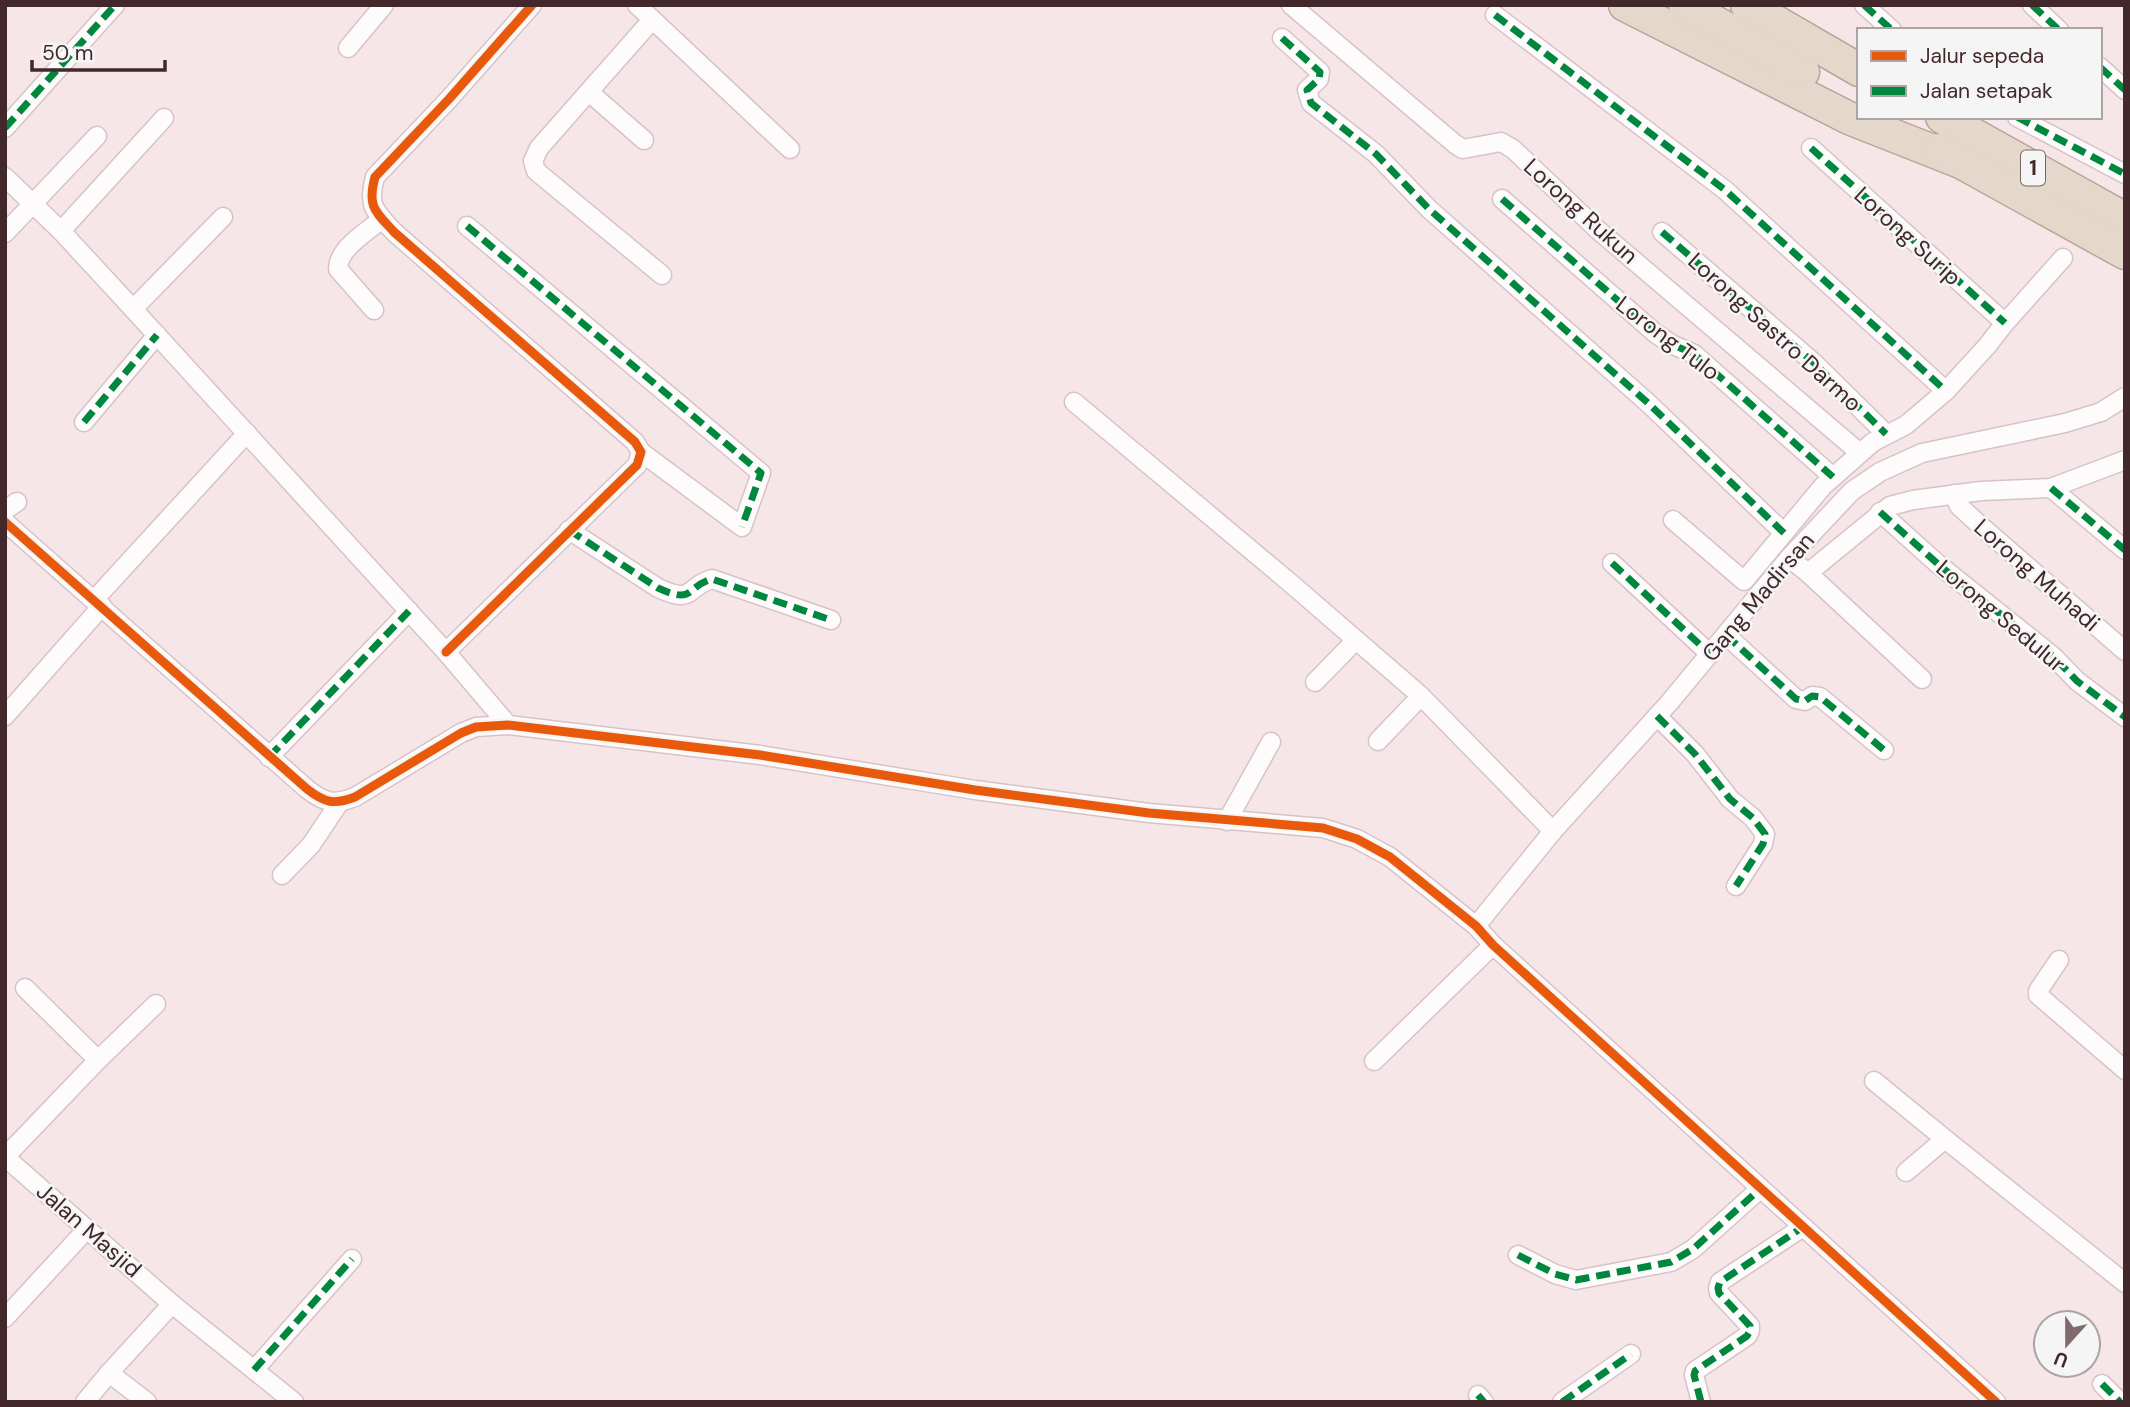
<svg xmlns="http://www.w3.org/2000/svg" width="2130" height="1407" font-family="'DM Sans',sans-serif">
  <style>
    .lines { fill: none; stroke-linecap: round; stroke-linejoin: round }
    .minor-casing { stroke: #d7c3c5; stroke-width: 21 }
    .motorway-casing { stroke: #b8a698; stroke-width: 35 }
    .minor { stroke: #fefbfc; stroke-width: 18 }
    .motorway { stroke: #e3d8c9; stroke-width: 32 }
    .quiet { stroke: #00873e; stroke-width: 7; stroke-dasharray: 14 7; stroke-linecap: butt }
    .cycleway-casing { stroke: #f5f5f5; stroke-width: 13 }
    .cycleway { stroke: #e8590c; stroke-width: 9 }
    .labels { text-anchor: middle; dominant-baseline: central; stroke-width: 5; stroke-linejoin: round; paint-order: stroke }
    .shield { fill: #f5f5f5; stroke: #786668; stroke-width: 2 }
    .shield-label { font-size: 21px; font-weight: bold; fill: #42282b }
    .street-label { font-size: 23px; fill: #42282b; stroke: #f5f5f5 }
  </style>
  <rect width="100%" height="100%" fill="#f6e6e8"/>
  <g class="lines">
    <g class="minor-casing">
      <g id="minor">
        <path d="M637 5 790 149"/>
        <path d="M1291 5 1455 144 1463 149 1501 142 1513 149 1598 230 1860 453"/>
        <path d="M1864 5 1892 30"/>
        <path d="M2032 5 2059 30"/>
        <path d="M1495 15 1725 190 1946 391"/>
        <path d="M652 20 539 148 533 161 536 171 662 275"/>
        <path d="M1282 38 1320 72 1319 79 1307 90 1311 103 1376 154 1429 209 1648 403 1784 533"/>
        <path d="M348 48 384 5"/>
        <path d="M2100 67 2125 90"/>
        <path d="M589 92 644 140"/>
        <path d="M2017 117 2125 174"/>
        <path d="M5 128 115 5"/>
        <path d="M1811 148 2005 323"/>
        <path d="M5 177 61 231 133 309 446 652 508 725"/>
        <path d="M1502 199 1655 333 1671 344 1694 354 1833 477"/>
        <path d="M467 226 761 473 742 527 641 452"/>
        <path d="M61 231 164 118"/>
        <path d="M1662 232 1813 362 1886 434"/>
        <path d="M5 233 97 136"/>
        <path d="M133 309 223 217"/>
        <path d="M374 310 338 269C338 248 367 232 382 219"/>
        <path d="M1074 402 1288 581 1421 696 1553 831"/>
        <path d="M84 422 157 335"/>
        <path d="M2051 488 2125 550"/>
        <path d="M1954 494 1959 506 1982 527 2125 651"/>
        <path d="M5 510 17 502"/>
        <path d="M1880 512 1939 565 2054 657 2077 681 2125 717"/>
        <path d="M1673 520 1744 581 1823 486 1873 442 1906 425 1946 391 1987 346 2005 323 2063 258"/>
        <path d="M5 522 307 789C325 803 334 805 355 797L461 733 476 727 508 725 760 755 975 790 1149 813 1323 828 1357 839 1390 857 1476 926 1493 945 1996 1402"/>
        <path d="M569 530 658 588C695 605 685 587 712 579L831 620"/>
        <path d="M1789 558 1808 573 1890 506 1913 500 1981 491 2051 488 2125 460"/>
        <path d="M1612 563 1710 654"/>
        <path d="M1808 573 1922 679"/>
        <path d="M94 600 247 433"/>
        <path d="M1726 635 1796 699 1805 701 1812 696 1820 697 1884 750"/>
        <path d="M446 652 637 465 641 452 635 442 394 232C375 211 367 207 375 177L449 99 532 5"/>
        <path d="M1315 682 1356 640"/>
        <path d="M5 716 102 606"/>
        <path d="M1657 716 1695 754 1730 799 1753 818 1765 834 1763 844 1736 886"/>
        <path d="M1378 741 1421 696"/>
        <path d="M269 757 409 611"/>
        <path d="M1227 821 1271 742"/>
        <path d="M282 875 311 845 339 803"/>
        <path d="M1476 926 1553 831 1669 703 1789 558 1852 491 1880 472 1922 453 2065 423 2101 412 2125 397"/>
        <path d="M2059 960 2038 991V995L2125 1070"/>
        <path d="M25 988 98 1060"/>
        <path d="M1374 1061 1493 945"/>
        <path d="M1874 1081 1945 1139"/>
        <path d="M5 1157 172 1304 294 1402"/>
        <path d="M5 1157 98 1060 156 1004"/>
        <path d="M1906 1172 1945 1139 2125 1283"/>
        <path d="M1518 1255 1555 1274 1576 1280 1671 1262 1693 1249 1760 1189"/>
        <path d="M5 1318 87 1229"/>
        <path d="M254 1370 352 1259"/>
        <path d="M109 1373 172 1304"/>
        <path d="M2102 1384 2120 1402"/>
        <path d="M1478 1395 1484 1402"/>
        <path d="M85 1402 109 1373 147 1402"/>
        <path d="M1562 1402 1631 1354"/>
        <path d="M1701 1402 1694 1375 1695 1371 1747 1336 1750 1331V1326L1719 1293 1718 1288 1720 1282 1803 1227"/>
      </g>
    </g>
    <g class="motorway-casing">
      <g id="motorway">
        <path d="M1625 5 1849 118 1958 161"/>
        <path d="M1685 5 1803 72"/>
        <path d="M1747 5 1859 70"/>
        <path d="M1942 117 2125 219"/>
        <path d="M1939 150 2125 253"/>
      </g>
    </g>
    <use href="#minor" class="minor"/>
    <use href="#motorway" class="motorway"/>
    <g class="quiet">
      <path d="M1864 5 1892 30"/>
      <path d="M2032 5 2059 30"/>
      <path d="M1495 15 1725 190 1946 391"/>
      <path d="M1282 38 1320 72 1319 79 1307 90 1311 103 1376 154 1429 209 1648 403 1784 533"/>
      <path d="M2100 67 2125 90"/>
      <path d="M2017 117 2125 174"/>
      <path d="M5 128 115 5"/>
      <path d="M1811 148 2005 323"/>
      <path d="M1502 199 1655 333 1671 344 1694 354 1833 477"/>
      <path d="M467 226 761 473 742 527"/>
      <path d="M1662 232 1813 362 1886 434"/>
      <path d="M84 422 157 335"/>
      <path d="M2051 488 2125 550"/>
      <path d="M1880 512 1939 565 2054 657 2077 681 2125 717"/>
      <path d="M569 530 658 588C695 605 685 587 712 579L831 620"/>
      <path d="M1612 563 1710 654"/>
      <path d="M1726 635 1796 699 1805 701 1812 696 1820 697 1884 750"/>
      <path d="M1657 716 1695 754 1730 799 1753 818 1765 834 1763 844 1736 886"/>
      <path d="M269 757 409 611"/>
      <path d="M1518 1255 1555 1274 1576 1280 1671 1262 1693 1249 1760 1189"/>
      <path d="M254 1370 352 1259"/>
      <path d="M2102 1384 2120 1402"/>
      <path d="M1478 1395 1484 1402"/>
      <path d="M1562 1402 1631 1354"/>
      <path d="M1701 1402 1694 1375 1695 1371 1747 1336 1750 1331V1326L1719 1293 1718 1288 1720 1282 1803 1227"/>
    </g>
    <g class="cycleway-casing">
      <g id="cycleway">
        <path d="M5 522 307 789C325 803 334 805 355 797L461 733 476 727 508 725 760 755 975 790 1149 813 1323 828 1357 839 1390 857 1476 926 1493 945 1996 1402"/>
        <path d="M446 652 637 465 641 452 635 442 394 232C375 211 367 207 375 177L449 99 532 5"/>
      </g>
    </g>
    <use href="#cycleway" class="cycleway"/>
  </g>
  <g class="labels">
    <rect class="shield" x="2021" y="150.5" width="24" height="35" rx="5"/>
    <g class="shield-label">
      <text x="2033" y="168">1</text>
    </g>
    <g class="street-label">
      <text transform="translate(1581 211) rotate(42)">Lorong Rukun</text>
      <text transform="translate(1908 236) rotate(42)">Lorong Surip</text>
      <text transform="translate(1775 332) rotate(42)">Lorong Sastro Darmo</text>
      <text transform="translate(1668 338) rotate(37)">Lorong Tulo</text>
      <text transform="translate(2037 575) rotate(41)">Lorong Muhadi</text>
      <text transform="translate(1758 597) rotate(-50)">Gang Madirsan</text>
      <text transform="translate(2001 616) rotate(40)">Lorong Sedulur</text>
      <text transform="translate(89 1230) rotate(41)">Jalan Masjid</text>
    </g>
  </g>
  <rect width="2130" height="1407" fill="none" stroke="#42282b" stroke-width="14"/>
  <rect x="1857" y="28" width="245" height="91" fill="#f5f5f5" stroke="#ada3a4" stroke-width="2"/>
  <rect x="1871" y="51" width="35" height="10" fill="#e8590c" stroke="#ada3a4" stroke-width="2"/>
  <text x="1920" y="63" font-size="21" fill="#42282b">Jalur sepeda</text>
  <rect x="1871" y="86" width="35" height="10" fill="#00873e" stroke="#ada3a4" stroke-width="2"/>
  <text x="1920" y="98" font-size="21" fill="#42282b">Jalan setapak</text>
  <g transform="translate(2067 1344) rotate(201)"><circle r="33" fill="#f5f5f5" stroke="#ada3a4" stroke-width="2"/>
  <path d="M0-5L12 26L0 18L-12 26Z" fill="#816a6d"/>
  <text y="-10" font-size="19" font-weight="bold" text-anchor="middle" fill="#42282b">U</text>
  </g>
  <path d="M32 60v10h133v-10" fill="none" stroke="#42282b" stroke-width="3.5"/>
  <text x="42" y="60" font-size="21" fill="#42282b" stroke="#f5f5f5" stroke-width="5" paint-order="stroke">50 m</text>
</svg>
